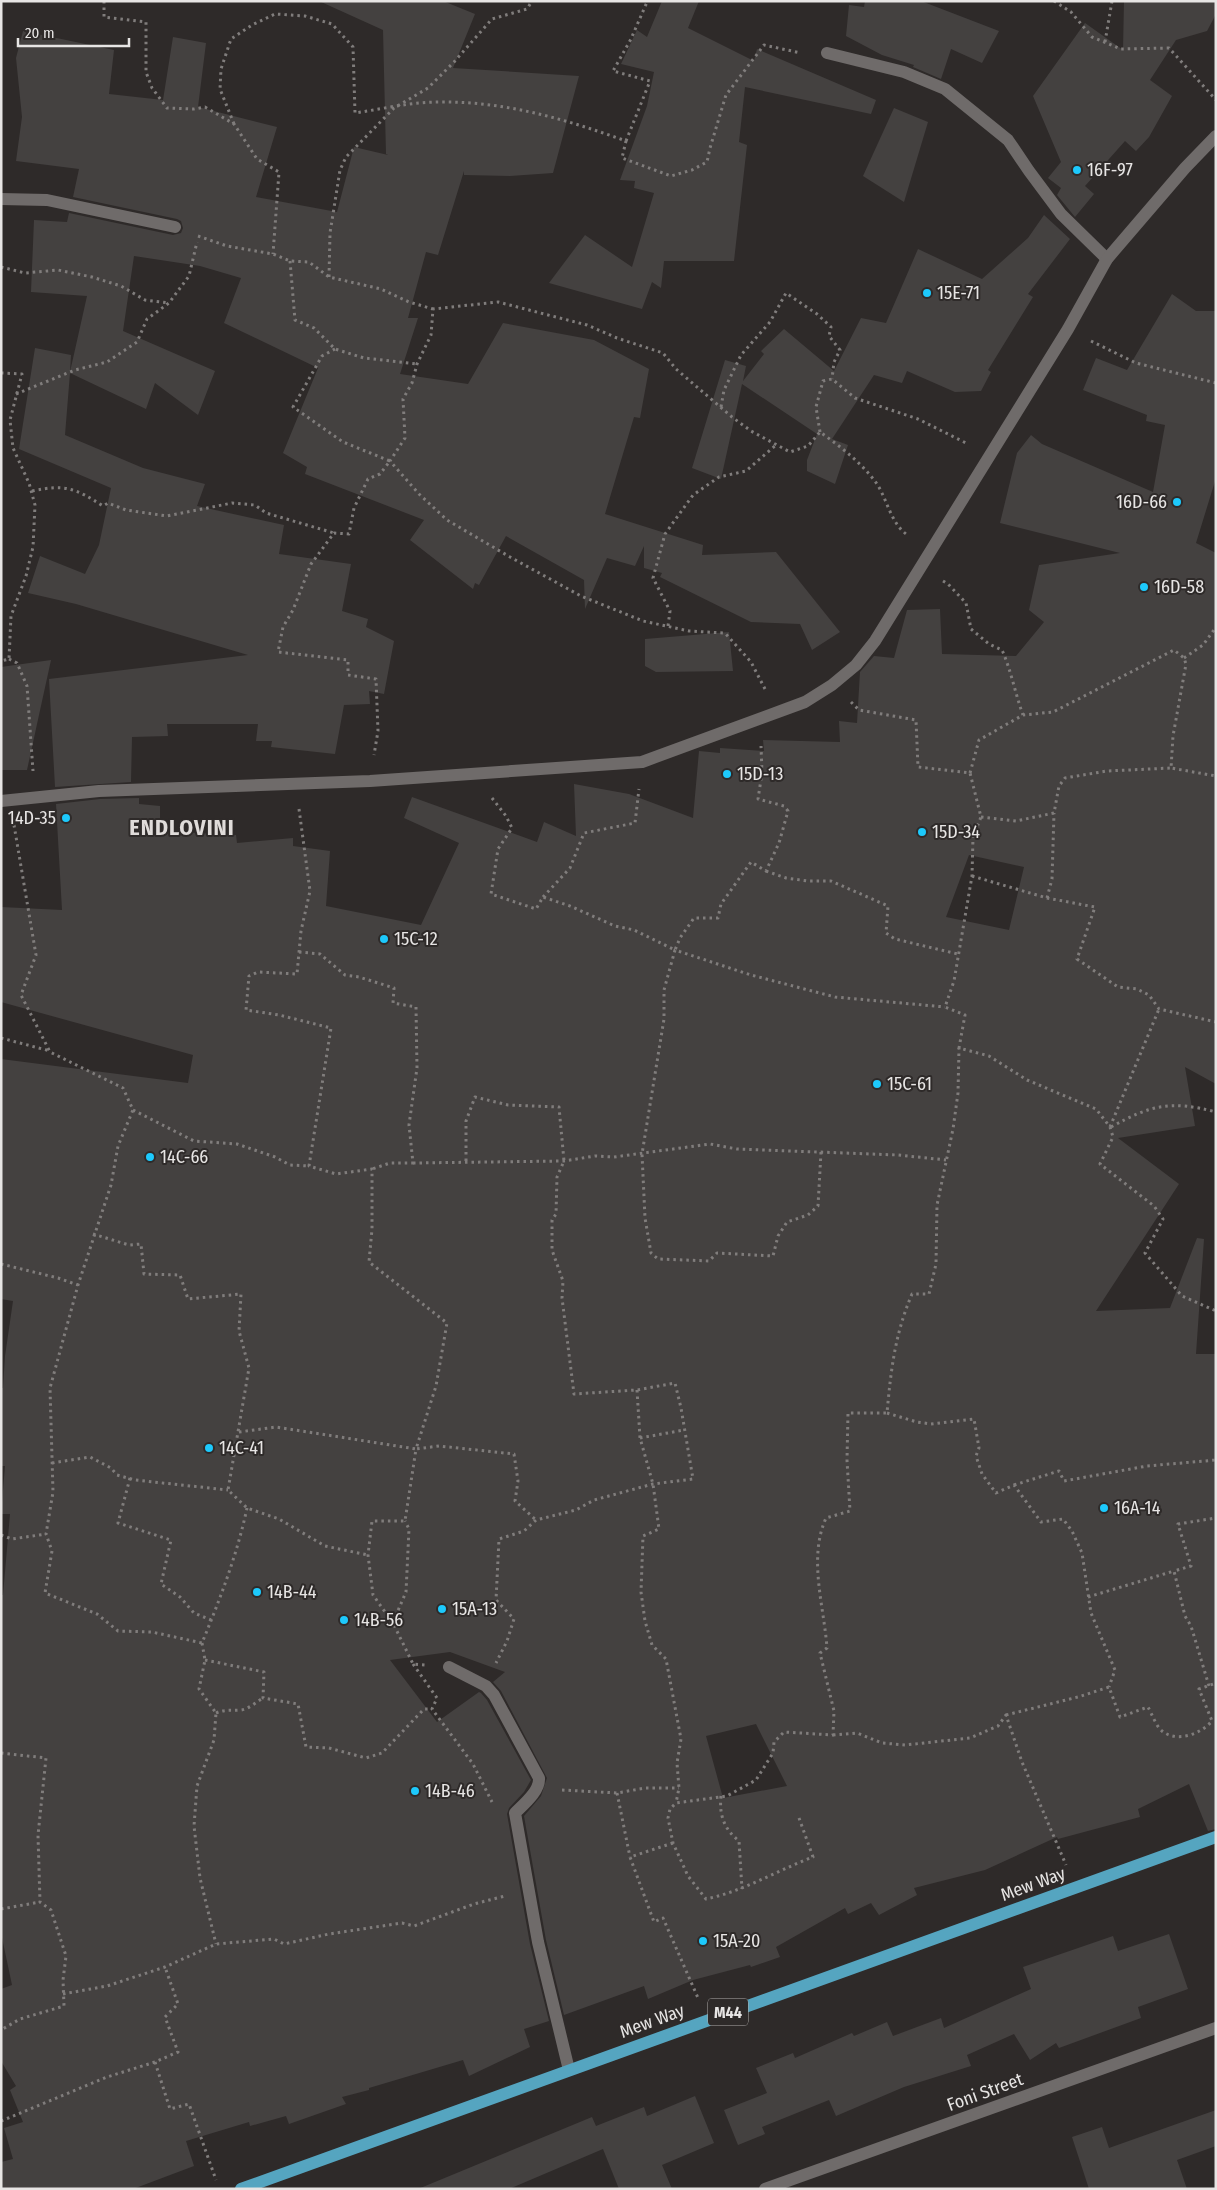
<svg xmlns="http://www.w3.org/2000/svg" width="1217" height="2190" font-family="'Fira Sans Condensed',sans-serif">
  <style>
    .building { fill: #444140; fill-rule: evenodd }
    .lines { fill: none; stroke-linecap: round; stroke-linejoin: round }
    .path { stroke: #807d7c; stroke-width: 3; stroke-dasharray: 2.5 4; stroke-linecap: butt }
    .minor { stroke: #6f6b6a; stroke-width: 12 }
    .major { stroke: #55a5c0; stroke-width: 12 }
    .poi-dot { fill: #1dc9fc; stroke: #2e2a29; stroke-width: 2 }
    .labels { text-anchor: middle; dominant-baseline: central; stroke-width: 4; stroke-linejoin: round; paint-order: stroke }
    .shield { fill: #2e2a29; stroke: #b0adac; stroke-width: 1 }
    .shield-label { font-size: 16px; font-weight: bold; fill: #e7e5e4 }
    .poi-label { font-size: 18px; fill: #e7e5e4; stroke: #2e2a29; text-anchor: start }
    .street-label { font-size: 18px; fill: #e7e5e4; stroke: #2e2a29 }
    .district-label { font-size: 22px; font-weight: bold; letter-spacing: 1px; fill: #e0dcda; stroke: #2e2a29 }
  </style>
  <rect width="100%" height="100%" fill="#2e2a29"/>
  <g class="building">
    <path d="M319 1H443L475 14 453 68 579 76 553 173 510 176 464 175V171L438 255 426 252 408 318H418L400 374 468 384 503 323 594 340 649 369 640 418 634 417 605 514 703 545 702 555 776 552 840 632 812 650 800 624 751 622 660 577 662 573 644 568V546L635 566 607 558 585 609 584 580 506 536 479 585 475 583 473 589 410 540 424 520 305 474 307 467 283 453 318 368 224 323 241 278 200 266 134 256 123 331 215 371 198 415 155 383 146 409 70 373 65 435 143 468 205 484 197 506 284 525 279 554 351 564 342 611 368 619 366 627 394 641 384 694 369 691 370 704 344 705 335 754 271 747 272 741H256L258 724H167L168 736 132 737 131 782 55 787 49 679 248 655 76 604 28 593 40 556 85 574 99 545 111 488 19 449 35 348 71 355 70 372 87 296 31 292 34 220 67 222 69 213 173 235 181 233 183 228 181 221 177 219 73 197 79 169 16 161 22 117 16 58 23 31 114 50 109 94 163 100 173 37 206 43 198 107 277 127 256 197 337 212 354 147 388 155 386 154 383 30Z"/>
    <path d="M662 1H699L688 28 754 61 757 49 876 100 871 114 745 87 739 142 747 145 734 261H664L661 288 652 282 642 309 549 283 585 235 632 267 654 193 634 188 635 181 620 180 647 106 654 72 621 64 637 30 647 37Z"/>
    <path d="M865 1H921L999 31 982 63 951 49 941 79 913 67 914 65 882 55 846 36 849 5 864 7Z"/>
    <path d="M1124 1H1216V14L1207 31 1176 40 1150 80 1172 96 1149 137 1136 151 1125 141 1085 186 1094 194 1075 217 1057 195 1061 188 1048 178 1061 162 1033 96 1085 23 1123 50Z"/>
    <path d="M894 108 928 122 904 202 863 176Z"/>
    <path d="M1044 215 1070 239 1028 294 1033 297 988 370 991 372 981 391 955 392 907 371 902 383 874 375 832 439 848 445 835 484 807 471V460L817 434 742 384 721 479 692 468 725 360 746 366 743 381 764 354 761 351 784 329 834 371 861 318 886 323 918 249 982 279 1028 238Z"/>
    <path d="M1172 294 1196 311H1216V478L1196 543 1216 553V1084L1185 1067 1195 1126 1118 1138 1179 1184 1096 1311 1170 1308 1197 1238 1204 1239 1196 1354H1216V1829L1208 1831 1189 1784 1138 1809 1140 1817 1058 1839 1057 1837 985 1870 914 1888 917 1895 879 1915 871 1903 848 1914 845 1908 776 1947 780 1957 751 1967 750 1965 693 1980 648 1999 644 1986 564 2015 546 1940 524 1816 541 1796 547 1778 501 1691 493 1682 505 1672 450 1652 390 1660 437 1722 479 1692 481 1693 487 1700 531 1780 524 1792 509 1808 507 1814 530 1944 549 2021 524 2029 530 2047 469 2076 463 2060 369 2088V2090L342 2097 346 2104 289 2124 286 2116 250 2126 249 2122 186 2141 194 2166 133 2189H1V2162L13 2159 4 2128 23 2122 10 2090 16 2086 1 2061V1989L12 1985 1 1933V1595H3L10 1514H1L5 1466H1V1388H3L5 1356 13 1301 1 1299V1059L188 1083 193 1055 1 1002V907L62 910 56 804 100 799 139 798V804L160 806V831L236 835 237 843 293 838V846L330 851 326 906 421 925 459 843 404 818 412 797 537 842 544 822 576 836 574 784 629 794 693 818 699 751 720 753V748L764 751 763 740 840 742 839 721 857 723 860 672 874 656 894 658 907 610 940 609 942 654 1016 656 1044 622 1029 610 1039 565 1120 553 1000 523 1017 453 1031 435 1042 444 1153 492 1165 425 1146 421 1147 415 1083 390 1096 358 1127 370ZM969 855 1024 867 1009 930 946 917ZM756 1724 787 1786 723 1798 706 1736Z"/>
    <path d="M729 632 733 671 656 672 645 666V639Z"/>
    <path d="M51 660 27 770H1V667Z"/>
    <path d="M1169 1934 1188 1989 1138 2007 1141 2018 1059 2048 1056 2043 1030 2060 1014 2034 967 2055 971 2066 904 2087 836 2116 829 2100 762 2127 765 2134 738 2145 724 2110 767 2093 756 2068 793 2053 795 2058 852 2033 854 2036 887 2022 893 2036 941 2018 944 2028 1031 1989 1023 1967 1113 1936 1118 1951Z"/>
    <path d="M695 2096 714 2143 662 2165 672 2189H619L603 2149 509 2189H418L592 2117 596 2126 644 2107 647 2116Z"/>
    <path d="M1216 2110V2146L1177 2160 1187 2189H1089L1072 2137 1102 2127 1109 2148Z"/>
  </g>
  <g class="lines">
    <g class="path">
      <path d="M104 1V17L146 22V72L152 88 167 108 194 109 205 107 234 124 257 159 279 172 273 254"/>
      <path d="M1054 1 1071 12 1092 37 1121 49 1169 48 1216 100"/>
      <path d="M1105 42 1112 1"/>
      <path d="M234 124 220 89 221 69 231 39 252 25 275 14 305 16 332 24 353 47 355 113C382 109 411 102 439 102 504 101 565 119 626 141L622 158 671 176 692 170 707 162 710 148 726 95 764 45 801 53"/>
      <path d="M626 141 650 81 613 71 631 39 647 2"/>
      <path d="M198 236 227 246 273 254 290 261 309 262 329 277 381 289 409 302 433 309"/>
      <path d="M290 261 295 320 314 328 335 349 364 358 417 364"/>
      <path d="M1 267 25 273 58 270 92 277 121 286 145 300 169 303"/>
      <path d="M329 277 330 233 340 170 346 157 394 108 428 88 454 62 492 19 527 9 532 1"/>
      <path d="M1091 341 1136 363 1216 383"/>
      <path d="M335 349 322 356 293 407 343 442 390 461 380 474 368 479 354 508 349 534 334 533 311 564 293 610 283 627 278 652 348 660V675L376 679 378 731 374 755"/>
      <path d="M1 373 22 374 10 420 13 448 29 483 35 505 33 547 26 576 11 616 9 659 1 661"/>
      <path d="M16 394 75 370 107 362 137 342 147 319 169 303 189 276 197 242"/>
      <path d="M721 407 724 390 741 355 770 322 786 293 817 314 831 327 829 336 840 350 834 362 832 379"/>
      <path d="M820 432 816 407 823 381 832 379 855 398 918 419 966 443"/>
      <path d="M32 491C65 484 75 488 103 506L108 503 126 510 167 516 232 503 255 505 266 513 334 533"/>
      <path d="M943 581 948 584 966 603 971 629 989 644 1002 650C1011 670 1015 693 1023 715"/>
      <path d="M668 626 670 611 653 578 665 534 693 495 719 477 746 471 776 445"/>
      <path d="M1184 658 1203 645 1216 627"/>
      <path d="M9 659 17 663 27 686 33 771"/>
      <path d="M765 689 751 662 725 633 689 631 643 621 581 596 510 557 447 520 419 494 390 461 405 438 403 399 412 383 417 364 431 335 433 309 498 302 587 325 617 338 663 353 676 369 732 417 751 431 790 452 808 446 820 432C841 447 862 463 877 484 888 501 891 525 909 536"/>
      <path d="M851 702 859 710 916 720 918 767 970 773 981 817 973 837 972 876 954 981 945 1007 965 1015 959 1048 989 1056 1027 1080 1096 1109 1110 1127 1113 1137 1100 1164 1154 1206 1163 1219 1145 1253 1182 1296 1216 1311"/>
      <path d="M970 773 979 740 1023 715 1053 712 1174 650 1184 658 1186 664 1173 736 1171 768 1216 776"/>
      <path d="M492 798 506 816 512 828 498 849 491 894 536 909 543 897 570 906 615 926 634 930 675 950 680 938 694 918H718L721 904 751 862 766 871 779 843 788 811 784 806 758 799 762 773 761 746"/>
      <path d="M299 809 310 891 301 931 297 974 258 972 249 976 246 1010 279 1015 331 1028 309 1166 336 1174 372 1169V1229L369 1262 447 1323 436 1386 416 1449 439 1446 514 1454 518 1481 515 1501 536 1520"/>
      <path d="M981 817 1016 821 1054 813 1059 786 1065 778 1107 771 1171 768"/>
      <path d="M14 825 36 955 21 995 50 1052 123 1088 133 1110 118 1146 111 1185 78 1285 50 1388 53 1492 46 1534 52 1551 45 1593 97 1614 118 1631 152 1632 202 1643C220 1599 237 1555 247 1508"/>
      <path d="M766 871 786 878 808 881H831L888 906 886 933 895 939 958 954"/>
      <path d="M972 876 1047 898 1095 907 1077 959 1118 987 1137 989 1149 995 1159 1009 1216 1022"/>
      <path d="M543 897 570 868 584 833 635 823 639 789"/>
      <path d="M1047 898 1052 879 1054 813"/>
      <path d="M299 952 320 954 345 975 359 977 394 988 393 1003 416 1007 417 1068 409 1125 413 1163H390L372 1169"/>
      <path d="M1 1038 50 1051"/>
      <path d="M133 1110 194 1141 237 1144 275 1157 290 1165 309 1166"/>
      <path d="M1110 1127 1159 1009"/>
      <path d="M1111 1127C1151 1105 1170 1100 1216 1112"/>
      <path d="M821 1152 818 1206 808 1215 787 1222 778 1236 773 1256 717 1253 709 1261 658 1259 651 1253 645 1218 642 1154 664 1019V990L675 950 751 975 835 997 945 1007"/>
      <path d="M466 1161V1121L475 1097 508 1105 559 1107 564 1161 557 1177 556 1214 552 1220V1250L563 1281 562 1298 574 1394 637 1390 675 1383 681 1408 693 1479 653 1484 594 1500 576 1510 536 1520 524 1531 499 1539 496 1600 514 1619 507 1641 496 1663"/>
      <path d="M413 1163 564 1161 595 1156 614 1157 710 1144 737 1149 898 1155 946 1160"/>
      <path d="M93 1234 129 1245 141 1244 144 1274 180 1275 188 1299 241 1294 239 1331 249 1368 228 1490 247 1508 279 1519 325 1546 368 1555"/>
      <path d="M1 1264 58 1278 78 1285"/>
      <path d="M637 1390 640 1438 653 1484 659 1529 643 1536 641 1592 645 1621 652 1645 666 1659 681 1739 677 1763 679 1788 676 1803"/>
      <path d="M887 1413 917 1422 931 1424 974 1419 979 1448 976 1456 982 1474 996 1493 1014 1485 1041 1522 1063 1519 1072 1531 1082 1553 1091 1613 1115 1670 1109 1687"/>
      <path d="M239 1432 276 1427 416 1449 405 1521H372L368 1555 373 1595 393 1623 413 1664 425 1665"/>
      <path d="M640 1438 684 1430"/>
      <path d="M52 1463 90 1457 111 1468 117 1475 135 1480 228 1490"/>
      <path d="M130 1478 118 1523 171 1540 161 1584 180 1597 194 1613 211 1620"/>
      <path d="M1014 1485 1059 1471 1064 1481 1147 1466 1216 1460"/>
      <path d="M1 1535 12 1539 46 1534"/>
      <path d="M1088 1597 1174 1571"/>
      <path d="M393 1622 406 1592 409 1529 405 1521"/>
      <path d="M202 1643 205 1660 199 1689 216 1713 214 1740 197 1786 194 1826 200 1878 216 1944"/>
      <path d="M205 1660 264 1672 263 1698 298 1704 306 1747 329 1748 366 1758 382 1753 424 1709H432"/>
      <path d="M413 1664 437 1698 432 1709 473 1764 492 1802"/>
      <path d="M1209 1686 1191 1626 1185 1616 1174 1571 1191 1566 1178 1524 1216 1518"/>
      <path d="M216 1713C225 1709 232 1711 241 1710 249 1709 256 1702 263 1698"/>
      <path d="M1006 1715 1078 1697 1109 1687 1120 1717 1148 1707C1152 1714 1156 1726 1162 1731 1177 1743 1201 1734 1212 1721L1199 1689 1216 1683"/>
      <path d="M833 1735 857 1733 882 1743 905 1745 970 1738 998 1726 1006 1715 1022 1762 1066 1865"/>
      <path d="M1 1753 46 1758 38 1835 40 1902 51 1910 66 1956 63 1980 64 2006 20 2019 1 2030"/>
      <path d="M562 1790 617 1793 645 1788H679"/>
      <path d="M617 1793 630 1857"/>
      <path d="M721 1796C719 1815 724 1829 739 1841L742 1889"/>
      <path d="M799 1818 813 1857C776 1871 744 1891 706 1899L688 1876 673 1843 668 1818 670 1809 676 1803 727 1796 756 1780 773 1753 774 1742 784 1732 833 1735 834 1711 820 1653 827 1648C824 1606 808 1558 826 1518L850 1511 847 1460 848 1413H887C891 1369 895 1334 912 1294H929L936 1264 937 1205 953 1129 958 1093 959 1048"/>
      <path d="M673 1843 630 1857 654 1922 663 1918 698 1998"/>
      <path d="M1 1909 40 1902"/>
      <path d="M63 1994 107 1986 165 1967 216 1944 274 1939 284 1944 329 1934 402 1923 414 1926 474 1904 505 1896"/>
      <path d="M155 2062 170 2109 189 2104 216 2180"/>
      <path d="M1 2121 107 2077 155 2062 178 2052 165 2017 178 2004 165 1967"/>
    </g>
    <g class="minor">
      <path d="M827 53 904 72 945 89 1008 140 1029 171 1061 214 1107 259"/>
      <path d="M1 199 47 200 175 227"/>
      <path d="M1 801 99 791 370 781 642 762 805 702 832 685 856 665 875 641 1068 329 1107 259 1185 168 1216 136"/>
      <path d="M449 1667 486 1686 494 1695 539 1778C540 1791 524 1804 515 1813L538 1942 569 2070"/>
      <path d="M765 2189 1216 2028"/>
    </g>
    <path class="major" d="M241 2189 1216 1837"/>
  </g>
  <g class="poi-dot">
    <circle cx="1077" cy="170" r="5"/>
    <circle cx="927" cy="293" r="5"/>
    <circle cx="1177" cy="502" r="5"/>
    <circle cx="1144" cy="587" r="5"/>
    <circle cx="727" cy="774" r="5"/>
    <circle cx="66" cy="818" r="5"/>
    <circle cx="922" cy="832" r="5"/>
    <circle cx="384" cy="939" r="5"/>
    <circle cx="877" cy="1084" r="5"/>
    <circle cx="150" cy="1157" r="5"/>
    <circle cx="209" cy="1448" r="5"/>
    <circle cx="1104" cy="1508" r="5"/>
    <circle cx="257" cy="1592" r="5"/>
    <circle cx="442" cy="1609" r="5"/>
    <circle cx="344" cy="1620" r="5"/>
    <circle cx="415" cy="1791" r="5"/>
    <circle cx="703" cy="1941" r="5"/>
  </g>
  <g class="labels">
    <rect class="shield" x="708" y="1998.5" width="40" height="27" rx="4"/>
    <g class="shield-label">
      <text x="728" y="2012">M44</text>
    </g>
    <g class="poi-label">
      <text x="1087" y="170">16F-97</text>
      <text x="937" y="293">15E-71</text>
      <text x="1167" y="502" text-anchor="end">16D-66</text>
      <text x="1154" y="587">16D-58</text>
      <text x="737" y="774">15D-13</text>
      <text x="56" y="818" text-anchor="end">14D-35</text>
      <text x="932" y="832">15D-34</text>
      <text x="394" y="939">15C-12</text>
      <text x="887" y="1084">15C-61</text>
      <text x="160" y="1157">14C-66</text>
      <text x="219" y="1448">14C-41</text>
      <text x="1114" y="1508">16A-14</text>
      <text x="267" y="1592">14B-44</text>
      <text x="452" y="1609">15A-13</text>
      <text x="354" y="1620">14B-56</text>
      <text x="425" y="1791">14B-46</text>
      <text x="713" y="1941">15A-20</text>
    </g>
    <g class="street-label">
      <text transform="translate(1033 1884) rotate(-20)">Mew Way</text>
      <text transform="translate(652 2021) rotate(-20)">Mew Way</text>
      <text transform="translate(985 2092) rotate(-20)">Foni Street</text>
    </g>
    <g class="district-label">
      <text x="182" y="827">ENDLOVINI</text>
    </g>
  </g>
  <rect width="1217" height="2190" fill="none" stroke="#e7e5e4" stroke-width="5"/>
  <path d="M18 38v8h111v-8" fill="none" stroke="#e7e5e4" stroke-width="2.5"/>
  <text x="25" y="38" font-size="15" fill="#e7e5e4" stroke="#2e2a29" stroke-width="4" paint-order="stroke">20 m</text>
</svg>
